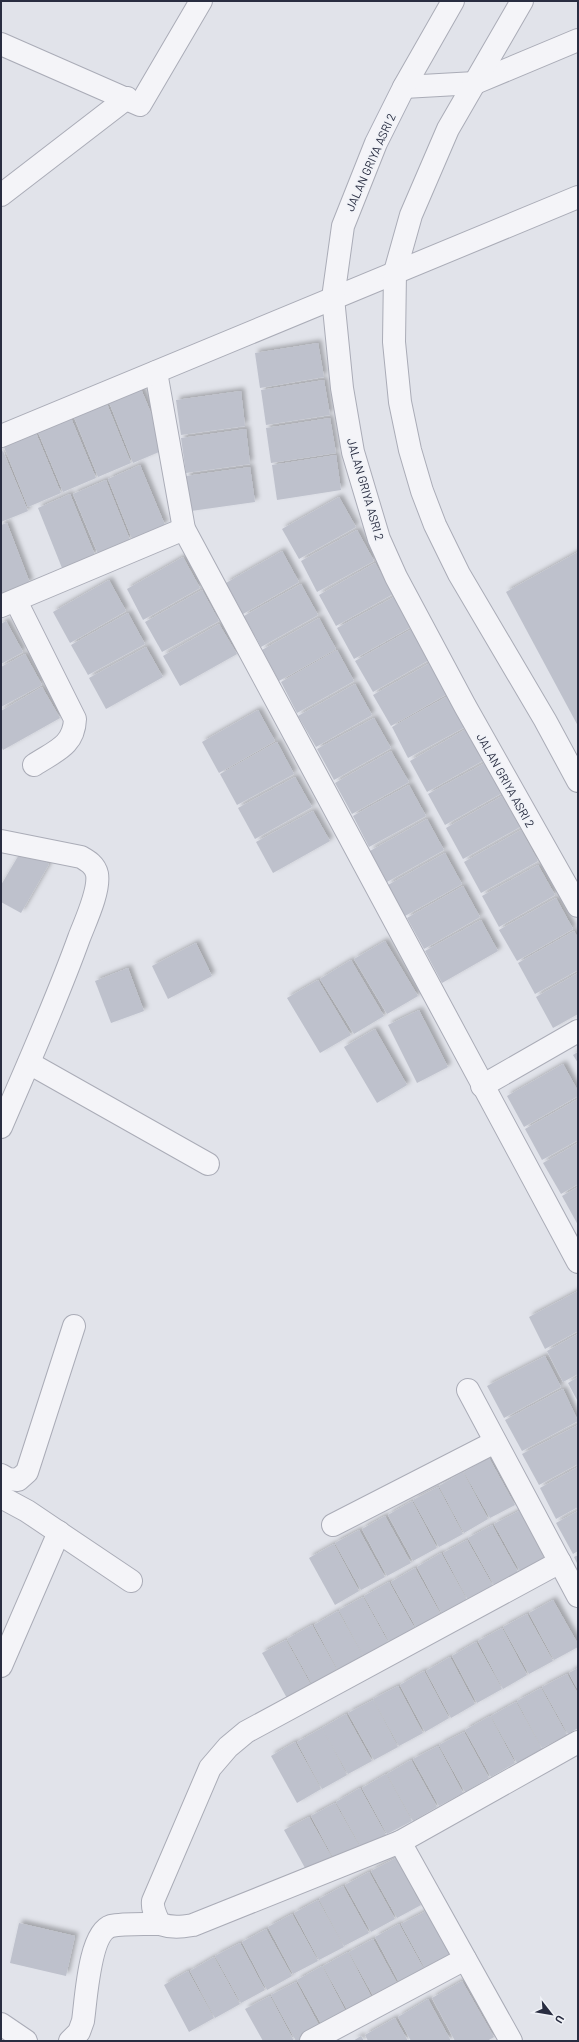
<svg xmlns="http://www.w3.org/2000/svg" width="579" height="2042" font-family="Barlow,sans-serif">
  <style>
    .building { fill: #bec1cc; filter: url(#shadow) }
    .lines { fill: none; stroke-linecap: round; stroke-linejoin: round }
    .minor-casing { stroke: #aaacb7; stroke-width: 24 }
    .tertiary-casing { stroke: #aaacb7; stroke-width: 24 }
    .minor { stroke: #f4f4f8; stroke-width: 22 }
    .tertiary { stroke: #f4f4f8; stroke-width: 22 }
    .labels { text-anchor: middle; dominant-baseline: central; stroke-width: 3; stroke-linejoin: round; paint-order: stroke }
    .street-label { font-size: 12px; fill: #292d41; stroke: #f0f2f7 }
  </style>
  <defs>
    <filter id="shadow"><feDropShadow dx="3.5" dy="-3.5" stdDeviation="2" flood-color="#0004"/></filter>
  </defs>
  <rect width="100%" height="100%" fill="#e1e3ea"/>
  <g class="building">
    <path d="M318 343 324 377 260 388 255 353Z"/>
    <path d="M324 380 330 415 266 425 261 390Z"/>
    <path d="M141 389 166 449 133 463 109 402Z"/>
    <path d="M241 391 245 426 181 435 176 400Z"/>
    <path d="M107 404 131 463 98 477 74 417Z"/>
    <path d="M71 418 96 478 63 492 38 432Z"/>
    <path d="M330 418 336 453 271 463 266 428Z"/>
    <path d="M246 429 250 464 186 473 181 438Z"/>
    <path d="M36 433 61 493 28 507 4 447Z"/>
    <path d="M3 451 28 511 1 522V452Z"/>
    <path d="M336 455 341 490 277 500 272 465Z"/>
    <path d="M140 465 165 525 132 539 108 479Z"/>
    <path d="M250 467 255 502 191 511 186 476Z"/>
    <path d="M106 480 130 540 98 554 73 494Z"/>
    <path d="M70 494 95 555 62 568 38 508Z"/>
    <path d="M339 497 356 527 299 559 282 529Z"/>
    <path d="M7 523 30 583 1 594V525Z"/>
    <path d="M357 530 374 561 317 592 301 561Z"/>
    <path d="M282 551 299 582 243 614 226 583Z"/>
    <path d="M578 552V726L506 592Z"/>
    <path d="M183 557 200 588 143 620 127 589Z"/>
    <path d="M375 563 393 594 336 626 319 595Z"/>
    <path d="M109 580 126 611 70 643 53 612Z"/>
    <path d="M301 584 318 615 261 647 244 616Z"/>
    <path d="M202 590 219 621 162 652 145 622Z"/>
    <path d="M394 597 411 627 354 659 337 628Z"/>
    <path d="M128 613 145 644 88 675 71 645Z"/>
    <path d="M319 618 336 649 279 681 262 650Z"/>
    <path d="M6 621 23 652 1 664V624Z"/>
    <path d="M219 624 237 654 180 686 163 656Z"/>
    <path d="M412 629 429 660 373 692 355 661Z"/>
    <path d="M146 647 163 677 106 709 89 678Z"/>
    <path d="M337 650 354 681 297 713 281 682Z"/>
    <path d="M25 654 42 685 1 707V667Z"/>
    <path d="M430 663 447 694 391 726 373 695Z"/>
    <path d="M355 684 372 715 316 747 298 716Z"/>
    <path d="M42 687 60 718 3 750 1 746V711Z"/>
    <path d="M448 696 465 727 408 758 392 727Z"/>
    <path d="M258 710 275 741 219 773 202 742Z"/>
    <path d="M374 718 391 748 334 780 317 749Z"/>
    <path d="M466 729 484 760 427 792 410 761Z"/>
    <path d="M277 742 294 774 237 805 220 774Z"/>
    <path d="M391 751 409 782 352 814 335 783Z"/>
    <path d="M485 763 502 793 445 825 428 794Z"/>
    <path d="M295 777 312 807 255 839 238 808Z"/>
    <path d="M409 785 426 816 369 847 353 816Z"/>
    <path d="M502 796 520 827 463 859 446 828Z"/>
    <path d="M313 811 330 841 273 873 256 842Z"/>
    <path d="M427 819 444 850 387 882 370 851Z"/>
    <path d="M521 830 538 861 481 893 464 862Z"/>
    <path d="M23 848 49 864 21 913 1 902V885Z"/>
    <path d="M445 853 462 884 405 916 388 885Z"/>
    <path d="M538 865 555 895 499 927 482 896Z"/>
    <path d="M463 886 480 917 424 949 407 918Z"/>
    <path d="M556 898 573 929 517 961 499 930Z"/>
    <path d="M481 920 498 951 442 983 425 951Z"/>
    <path d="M574 931 578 938V970L535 994 518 963Z"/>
    <path d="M385 941 418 996 387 1014 354 959Z"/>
    <path d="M196 943 212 976 168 999 152 966Z"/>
    <path d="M351 960 384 1016 354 1034 320 979Z"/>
    <path d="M128 968 144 1011 111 1023 95 981Z"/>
    <path d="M578 973V1014L553 1028 536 997Z"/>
    <path d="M318 980 351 1035 320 1053 287 998Z"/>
    <path d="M419 1010 448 1067 417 1083 388 1025Z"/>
    <path d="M375 1029 407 1085 377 1103 344 1047Z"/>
    <path d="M578 1052V1063L573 1055Z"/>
    <path d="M563 1064 578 1091V1096L524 1127 507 1096Z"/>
    <path d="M578 1099V1140L542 1160 525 1129Z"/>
    <path d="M578 1143V1184L561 1194 543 1163Z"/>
    <path d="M578 1187V1225L562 1196Z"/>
    <path d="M578 1291V1331L545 1349 529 1317Z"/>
    <path d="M578 1334V1374L563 1382 547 1351Z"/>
    <path d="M545 1356 561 1387 504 1418 487 1386Z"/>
    <path d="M578 1377V1402L568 1383Z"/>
    <path d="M563 1389 578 1421 522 1451 505 1420Z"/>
    <path d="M578 1425V1464L539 1485 522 1454Z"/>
    <path d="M489 1458 515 1505 490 1518 464 1472Z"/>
    <path d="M578 1467V1507L556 1519 540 1488Z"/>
    <path d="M463 1472 488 1519 464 1533 439 1486Z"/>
    <path d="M438 1487 463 1534 439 1547 413 1500Z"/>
    <path d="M412 1501 437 1548 413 1561 388 1515Z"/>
    <path d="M519 1511 544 1558 520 1571 494 1524Z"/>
    <path d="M578 1511V1551L573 1554 556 1523Z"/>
    <path d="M385 1516 411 1563 387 1576 362 1529Z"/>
    <path d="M492 1525 518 1572 494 1585 468 1538Z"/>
    <path d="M359 1530 385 1577 361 1590 335 1543Z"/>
    <path d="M467 1540 493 1586 468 1600 443 1553Z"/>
    <path d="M334 1544 359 1591 335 1605 309 1558Z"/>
    <path d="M441 1553 467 1600 442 1614 417 1567Z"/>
    <path d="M578 1555V1565L574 1557Z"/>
    <path d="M415 1568 441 1615 417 1629 391 1582Z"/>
    <path d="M389 1582 415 1629 390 1643 364 1596Z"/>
    <path d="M363 1597 389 1644 364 1657 339 1610Z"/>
    <path d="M553 1600 578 1644V1647L554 1660 529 1613Z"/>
    <path d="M338 1611 364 1658 339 1672 314 1625Z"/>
    <path d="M527 1614 553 1661 529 1674 503 1627Z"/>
    <path d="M312 1625 338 1672 313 1686 287 1639Z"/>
    <path d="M502 1628 527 1675 503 1689 478 1641Z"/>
    <path d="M286 1640 312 1687 288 1700 262 1653Z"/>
    <path d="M476 1642 502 1689 477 1703 452 1656Z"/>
    <path d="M450 1657 475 1704 451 1718 426 1671Z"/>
    <path d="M578 1668V1690L569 1673Z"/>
    <path d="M424 1671 449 1718 425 1732 400 1685Z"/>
    <path d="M567 1674 578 1694V1728L568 1734 542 1687Z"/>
    <path d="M398 1686 423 1733 399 1746 373 1699Z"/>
    <path d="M541 1688 567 1735 542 1748 517 1701Z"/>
    <path d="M373 1700 398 1747 374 1760 348 1713Z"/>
    <path d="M516 1702 542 1749 517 1763 491 1716Z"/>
    <path d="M346 1714 372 1761 348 1774 322 1728Z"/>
    <path d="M490 1716 515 1763 491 1777 465 1730Z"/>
    <path d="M322 1728 347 1775 322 1789 297 1742Z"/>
    <path d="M464 1732 489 1778 465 1792 439 1745Z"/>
    <path d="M295 1742 321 1789 297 1803 271 1756Z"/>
    <path d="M438 1746 463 1793 439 1806 413 1759Z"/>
    <path d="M411 1760 437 1807 413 1821 387 1774Z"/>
    <path d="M386 1774 412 1821 387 1834 362 1788Z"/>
    <path d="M360 1788 386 1835 362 1849 336 1802Z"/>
    <path d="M335 1803 361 1849 336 1863 311 1816Z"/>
    <path d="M309 1817 335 1863 310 1877 284 1830Z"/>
    <path d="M396 1858 421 1905 397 1918 371 1871Z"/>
    <path d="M369 1872 395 1919 371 1932 345 1885Z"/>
    <path d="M343 1886 369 1933 344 1946 319 1899Z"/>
    <path d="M318 1900 344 1947 319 1960 294 1913Z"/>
    <path d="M426 1911 451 1957 426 1970 401 1924Z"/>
    <path d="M292 1914 318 1961 293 1974 268 1927Z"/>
    <path d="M19 1923 75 1936 66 1976 10 1963Z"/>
    <path d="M399 1924 425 1971 400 1984 375 1937Z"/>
    <path d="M266 1929 292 1976 267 1990 242 1942Z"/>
    <path d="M373 1939 398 1985 375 1999 349 1952Z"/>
    <path d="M240 1943 265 1990 241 2003 215 1956Z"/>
    <path d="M348 1952 373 2000 349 2013 323 1966Z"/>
    <path d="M214 1957 240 2004 215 2018 190 1971Z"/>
    <path d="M322 1966 347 2014 323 2027 297 1980Z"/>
    <path d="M188 1971 214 2018 189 2032 164 1985Z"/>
    <path d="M462 1981 494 2037 487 2041H455L432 1998Z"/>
    <path d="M296 1982 321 2029 298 2041H296L271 1995Z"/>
    <path d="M270 1996 294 2041H263L245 2009Z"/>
    <path d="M428 1999 451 2041H411L398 2017Z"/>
    <path d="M395 2018 408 2041H368L365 2035Z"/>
    <path d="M361 2036 364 2041H353Z"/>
  </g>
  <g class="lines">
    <g class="minor-casing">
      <g id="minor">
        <path d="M1 44 140 105 201 1"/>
        <path d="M404 87 475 83 578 40"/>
        <path d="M1 195 127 98"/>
        <path d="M156 372 184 529 578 1262"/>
        <path d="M1 436 578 197"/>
        <path d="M16 601 75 719C74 746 55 751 34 765"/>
        <path d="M1 606 184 529"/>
        <path d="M1 841 81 857C88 861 95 865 97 874 100 891 85 922 79 938 56 1002 28 1064 1 1127"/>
        <path d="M29 1063 208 1164"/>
        <path d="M482 1086 578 1031"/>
        <path d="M468 1390 578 1596"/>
        <path d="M1 1475 8 1479 18 1480 27 1472 74 1326"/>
        <path d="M1 1497 27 1511 131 1581"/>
        <path d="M333 1525 495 1442"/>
        <path d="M560 1562 246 1732 228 1747 210 1768 153 1901C152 1910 156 1916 160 1924 172 1928 181 1927 193 1925L400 1842 578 1742"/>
        <path d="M1 1666 59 1532"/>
        <path d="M400 1842 511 2041"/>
        <path d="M1 2024 26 2041"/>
        <path d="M70 2041 79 2032 83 2021C86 2001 89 1933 111 1926 124 1923 146 1924 160 1924"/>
        <path d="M311 2041 465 1959"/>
      </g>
    </g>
    <g class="tertiary-casing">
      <g id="tertiary">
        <path d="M453 1 404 87 376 143 343 226 333 298 342 388 353 452 379 539 396 577 465 706 578 906"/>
        <path d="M522 1 448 129 411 215 395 272 394 342 400 402 410 450 422 491 435 525 459 574 545 720 578 781"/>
      </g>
    </g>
    <use href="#minor" class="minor"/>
    <use href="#tertiary" class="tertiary"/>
  </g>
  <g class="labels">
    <g class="street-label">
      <text transform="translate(370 162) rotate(-66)">JALAN GRIYA ASRI 2</text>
      <text transform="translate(366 489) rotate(74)">JALAN GRIYA ASRI 2</text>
      <text transform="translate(506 780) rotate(61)">JALAN GRIYA ASRI 2</text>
    </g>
  </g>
  <rect width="579" height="2042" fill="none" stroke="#292d41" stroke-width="4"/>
  <g transform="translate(551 2014) rotate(121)" stroke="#f0f2f7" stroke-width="3" paint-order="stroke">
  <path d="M0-3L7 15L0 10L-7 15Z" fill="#292d41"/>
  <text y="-6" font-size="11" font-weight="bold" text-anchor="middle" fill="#292d41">U</text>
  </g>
</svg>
